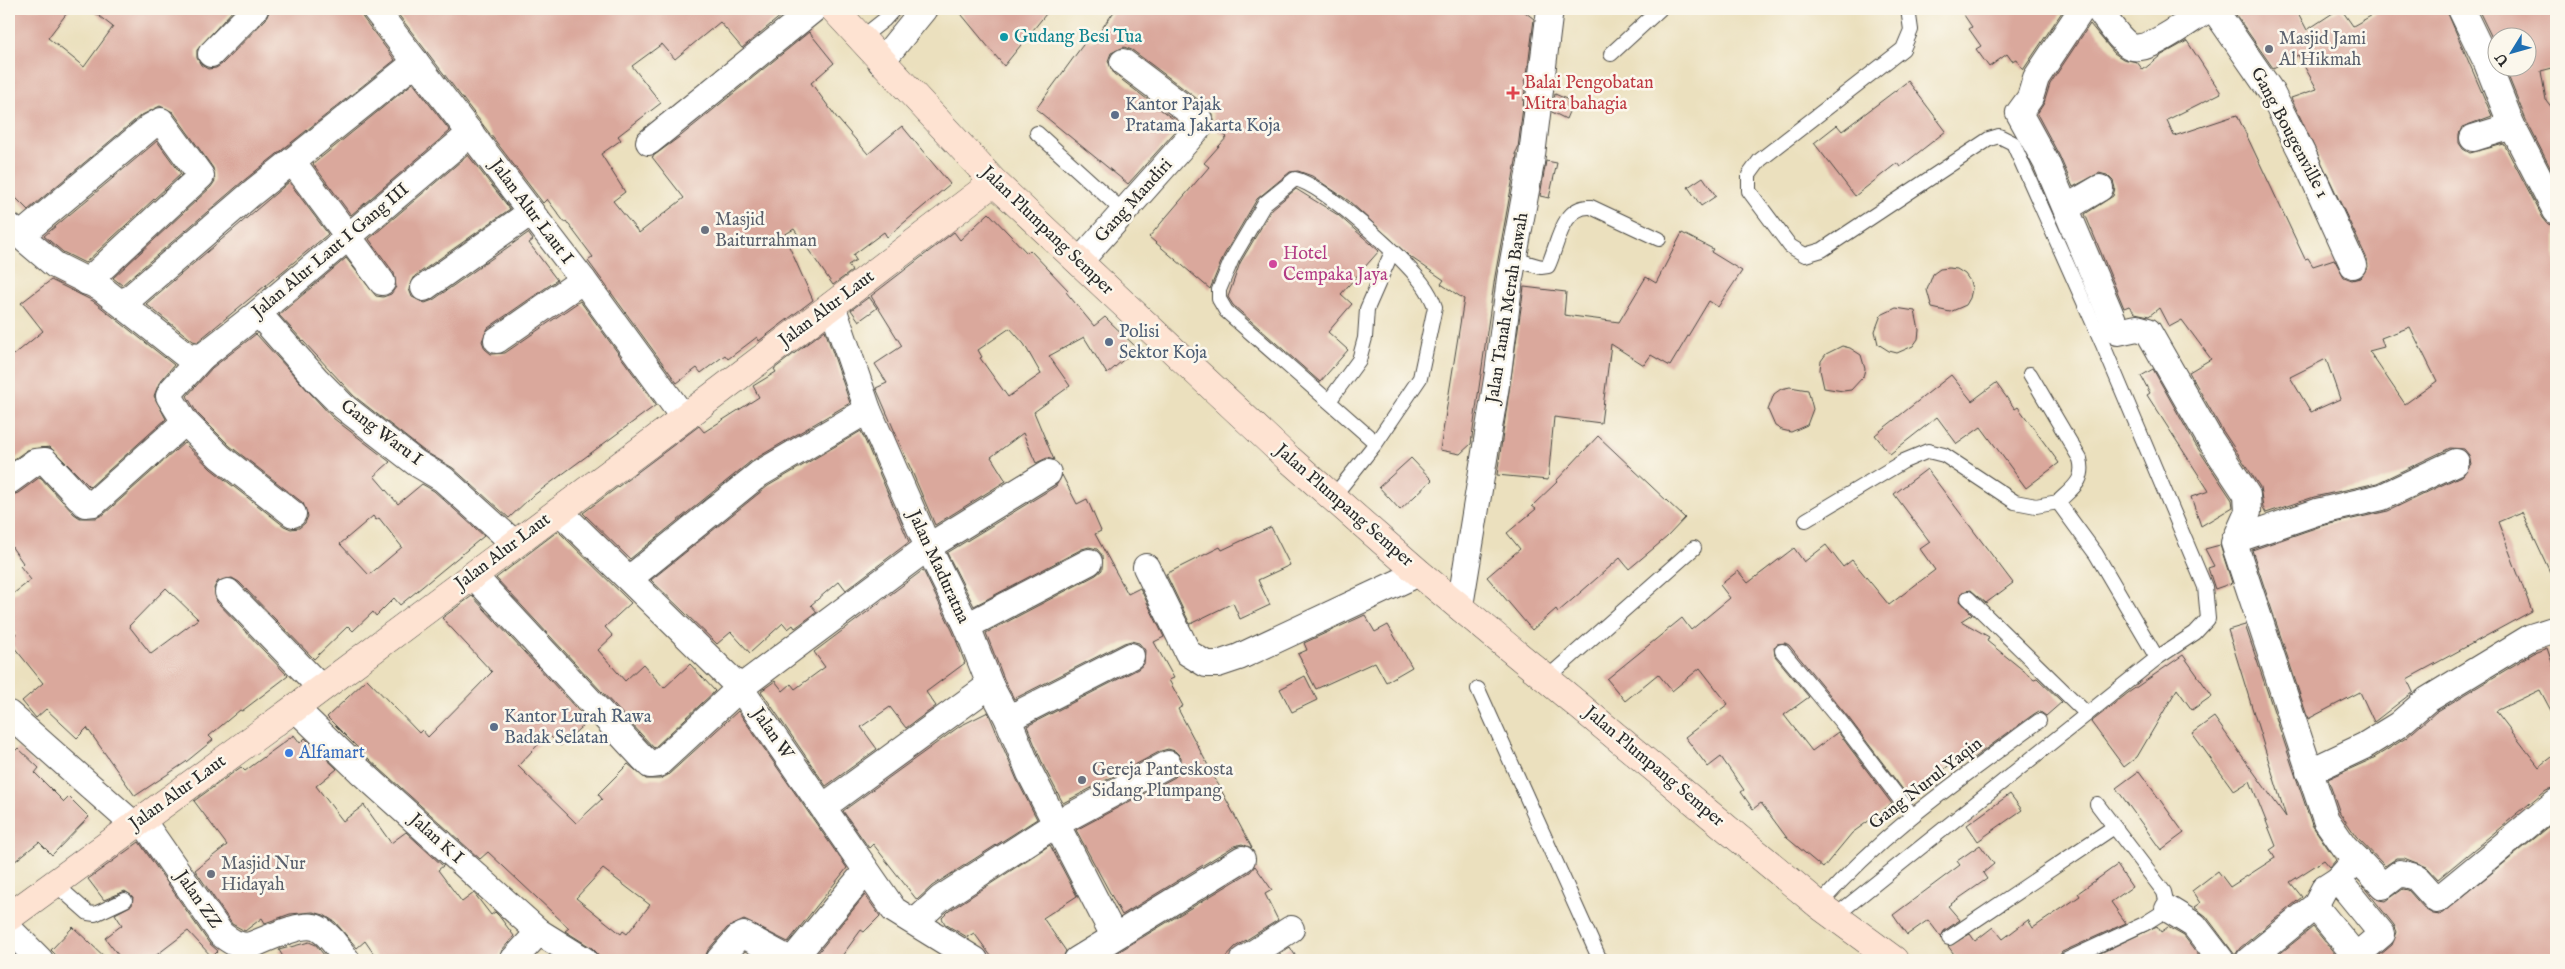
<svg xmlns="http://www.w3.org/2000/svg" width="2565" height="969" font-family="'IM FELL English',serif">
  <style>
    .building { fill: #daa89c; fill-rule: evenodd }
    .lines { fill: none; stroke-linecap: round; stroke-linejoin: round }
    .lane-casing { stroke: #484641; stroke-width: 16 }
    .street-casing { stroke: #484641; stroke-width: 28 }
    .secondary-casing { stroke: #484641; stroke-width: 29 }
    .lane { stroke: #fff; stroke-width: 14 }
    .street { stroke: #fff; stroke-width: 26 }
    .secondary { stroke: #fee3d2; stroke-width: 28 }
    .culture-dot { fill: #0f9aa8; stroke: #fbf7ec; stroke-width: 2 }
    .worship-dot { fill: #6b7280; stroke: #fbf7ec; stroke-width: 2 }
    .health-dot { fill: #e0444e; stroke: #fbf7ec; stroke-width: 2 }
    .service-dot { fill: #5c6f8a; stroke: #fbf7ec; stroke-width: 2 }
    .hotel-dot { fill: #d1479c; stroke: #fbf7ec; stroke-width: 2 }
    .shop-dot { fill: #3f7fe0; stroke: #fbf7ec; stroke-width: 2 }
    .labels { text-anchor: middle; dominant-baseline: central; stroke-width: 5; stroke-linejoin: round; paint-order: stroke }
    .culture-label { font-size: 18px; fill: #0d838f; stroke: #fbf7ec; text-anchor: start }
    .worship-label { font-size: 18px; fill: #5b616d; stroke: #fbf7ec; text-anchor: start }
    .health-label { font-size: 18px; fill: #be3a42; stroke: #fbf7ec; text-anchor: start }
    .service-label { font-size: 18px; fill: #4e5e75; stroke: #fbf7ec; text-anchor: start }
    .street-label { font-size: 18px; fill: #2b2b2b; stroke: #fbf7ec }
    .hotel-label { font-size: 18px; fill: #b23c85; stroke: #fbf7ec; text-anchor: start }
    .shop-label { font-size: 18px; fill: #366cbe; stroke: #fbf7ec; text-anchor: start }
  </style>
  <rect width="100%" height="100%" fill="#fbf7ec"/>
  <filter id="ink" filterUnits="userSpaceOnUse"><feTurbulence type="fractalNoise" baseFrequency=".02" numOctaves="2"/><feDisplacementMap in="SourceGraphic" scale="10" xChannelSelector="R" yChannelSelector="G"/><feConvolveMatrix kernelMatrix="1 2 1 2 8 2 1 2 1" color-interpolation-filters="sRGB"/></filter>
  <filter id="wash" filterUnits="userSpaceOnUse"><feTurbulence type="fractalNoise" baseFrequency=".0096" numOctaves="4" result="noise"/><feDisplacementMap in="SourceGraphic" scale="20" xChannelSelector="R" yChannelSelector="G"/><feGaussianBlur stdDeviation="1.12" result="paint"/><feColorMatrix in="noise" values="0 0 0 0 0 0 0 0 0 0 0 0 0 0 0 0 0 1.4 0 .05"/><feComposite in="paint" operator="in"/></filter>
  <g filter="url(#wash)">
    <rect width="100%" height="100%" fill="#ebe0be"/>
    <g id="blocks">
      <g class="building">
        <path d="M9 9H70L48 38 84 67 113 27 90 9H234L197 50V58L201 65 208 69 216 68 222 64 266 19 270 9H360L363 18 395 60 242 182 122 285 113 278 211 187 215 181 213 168 173 112 160 106 140 116 28 210 9 191Z"/>
        <path d="M394 9H787L788 10 742 48 720 22 675 59 662 44 632 66 661 103 618 136 621 140 601 154 625 192 613 201 639 233 684 198 652 157 682 135 809 32 834 63 811 83 837 118 868 154 902 126 950 184 887 237 884 232 853 255 856 260 848 265 852 271 833 285 794 229 784 235 813 300 759 341 757 337 728 359 725 355 701 373 697 368 677 383 588 261 593 257 566 221 565 223 547 199 543 203Z"/>
        <path d="M957 9H1050L1004 66Z"/>
        <path d="M1116 9H1521L1534 19 1527 75 1524 81 1526 82 1518 148 1515 154H1517L1516 161 1495 276 1471 444 1460 454 1440 450 1464 299 1441 284 1444 280 1409 256 1349 201 1312 176 1298 171 1290 172 1257 199 1224 255 1210 289 1149 237 1209 167 1204 163 1227 137 1215 129 1213 114 1208 107 1132 50 1124 47 1111 53 1108 61 1114 74 1181 125 1128 184 1036 109 1088 38 1092 42Z"/>
        <path d="M1960 9H2064L2023 70 2016 59 2012 61 2007 54 1989 67 1976 49 1981 46 1969 29 1972 27Z"/>
        <path d="M2247 9H2296L2307 30 2339 9H2341L2353 26 2383 9H2446L2492 116 2462 127 2459 134V143L2463 149 2470 153 2504 144 2543 218 2548 224 2556 226V585L2522 512 2498 522 2532 611 2407 679 2413 692 2374 722 2360 692 2308 719 2252 550 2321 526 2388 511 2463 475 2471 464 2469 455 2464 449 2450 448 2377 483 2314 497 2266 513 2263 507 2260 487 2221 428 2189 372 2211 359 2182 320 2169 327 2159 308 2149 316 2135 313 2129 306 2124 308 2085 214 2113 196 2115 188 2113 181 2107 175 2099 173 2073 187 2059 155 2037 114 2044 103 2050 84 2090 24 2114 53 2123 59 2137 62 2143 70 2160 56 2187 41 2221 93 2167 120 2174 136 2237 115 2305 259 2308 258 2313 266 2334 259 2344 277 2352 280 2360 278 2368 267 2367 259 2291 98 2317 89 2298 55 2273 68 2236 15ZM2410 327 2437 381 2405 404 2369 351 2384 347 2381 338ZM2326 359 2340 399 2311 412 2290 377Z"/>
        <path d="M2478 9H2551L2556 27V67L2541 71 2546 100 2556 113V179L2526 120 2505 68H2528V38H2498V50Z"/>
        <path d="M1908 81 1946 131 1900 167 1897 163 1855 196 1814 143 1837 125 1842 131Z"/>
        <path d="M413 83 450 131 351 215 313 164Z"/>
        <path d="M1555 94 1573 102 1566 119 1552 112Z"/>
        <path d="M157 141 181 174 85 263 63 252 44 236Z"/>
        <path d="M468 155 510 209 415 276 409 289 412 297 425 303 433 300 528 233 533 240 529 243 557 280 488 328 482 341 485 349 491 354 505 353 580 301 656 405 530 498 509 518 453 468 424 451 354 396 279 315 346 258 376 296 383 297 391 294 396 287 394 273 369 239Z"/>
        <path d="M1546 161 1557 163 1549 198 1540 196Z"/>
        <path d="M1703 177 1716 196 1701 206 1688 187Z"/>
        <path d="M289 182 328 234 197 342 193 341 146 304Z"/>
        <path d="M1296 189 1338 215 1379 251 1341 294 1352 304 1328 332 1348 350 1320 382 1233 305 1228 297 1240 263 1272 209Z"/>
        <path d="M989 213 1027 253 1030 250 1068 290 1066 292 1094 326 1105 317 1137 348 1107 374 1084 337 1049 356 1070 386 1034 412 1054 460 1047 458 1036 463 1023 433 991 457 1006 481 935 525 876 388 887 383 875 364 902 346 871 296 954 232 960 240ZM1010 328 1024 344 1041 374 1008 397 980 358 982 357 978 350Z"/>
        <path d="M1682 233 1713 249 1711 252 1742 271 1718 307 1709 301 1670 366 1651 355 1644 365 1611 344 1601 423 1554 417 1548 480 1497 475 1524 287 1566 292 1564 315 1619 322 1646 277 1656 283Z"/>
        <path d="M1949 268 1957 269 1965 274 1970 281 1972 289 1970 298 1966 305 1950 312 1932 308 1927 290 1933 274 1940 269Z"/>
        <path d="M51 280 93 301 174 365 159 383 154 396 166 419 90 487 50 447 27 450 9 463V359L43 331 21 303Z"/>
        <path d="M869 297 877 308 859 321 851 310Z"/>
        <path d="M1896 308 1915 311 1919 330 1918 339 1913 346 1897 353 1889 351 1878 344 1875 331 1881 315Z"/>
        <path d="M825 330 850 403 750 462 630 559 583 513 699 426 704 432 759 397 753 386 776 372 774 369Z"/>
        <path d="M256 334 333 418 390 462 374 476 398 504 422 484 434 491 484 536 400 605 394 598 376 616 373 612 353 631 348 626 314 659 239 582 232 578 218 581 214 588 217 602 288 676 242 711 240 710 209 736 213 740 186 762 135 796 87 728 77 738 46 709 36 718 22 701 43 683 9 641 16 634 9 624V597L31 580 20 566 23 563 9 543V496L18 493 40 477 74 514 80 518H96L104 514 184 443 211 469 284 526 291 529 299 528 305 523 308 516 303 503 230 446 197 413 187 396 212 368ZM373 516 376 520 379 518 402 547 369 575 340 544ZM166 588 198 619 151 654 129 626Z"/>
        <path d="M1842 346 1850 348 1861 355 1865 369 1863 377 1851 390 1843 391 1824 388 1820 370 1821 361 1826 354Z"/>
        <path d="M2153 369 2195 444 2232 500 2233 507 2201 526 2191 497 2209 491 2147 395 2150 393 2141 376Z"/>
        <path d="M1951 375 1972 401 1996 383 2015 409 2018 407 2059 463 2026 488 1981 427 1957 444 1937 417 1890 454 1875 435Z"/>
        <path d="M1790 387 1808 390 1813 409 1807 425 1791 432 1782 430 1775 426 1768 410 1774 394 1781 389Z"/>
        <path d="M861 431 909 542 846 590 839 581 811 605 817 612 795 628 793 625 788 629 783 623 750 653 731 632 717 644 651 580 768 486Z"/>
        <path d="M1598 436 1685 518 1667 537 1629 569 1620 558 1558 612 1556 609 1532 630 1487 577 1520 549 1507 533 1536 509 1532 506 1558 481H1556Z"/>
        <path d="M1411 458 1432 480 1400 510 1379 487Z"/>
        <path d="M1927 469 2013 583 1986 603 1971 590 1962 592 1960 601 1972 614 1961 621 1989 637 1987 641 2034 679 2037 678 2062 702 2046 716 2039 711 2034 714 1972 759 1966 751 1935 777 1924 782 1907 795 1848 717 1789 645 1785 643 1777 644 1774 648 1775 656 1809 697 1784 715 1812 751 1838 732 1892 804 1852 833 1823 868 1787 838 1761 803 1753 809 1741 792 1744 790 1721 757 1708 767 1685 737 1728 704 1700 668 1672 691 1658 674 1625 701 1607 679 1682 618 1691 630 1730 598 1720 585 1738 571 1748 583 1794 548 1804 562 1826 545 1843 567 1852 560 1889 605 1935 570 1920 549 1930 542 1894 494Z"/>
        <path d="M1062 475 1077 504 1087 499 1101 531 1095 534 1128 594 1140 588 1164 637 1154 642 1174 678 1169 680 1183 706 1178 709 1252 848 1242 844 1234 846 1122 915 1076 830 1175 777 1181 771V757L1175 751 1168 749 1161 751 1063 803 1044 767 1027 726 1138 669 1144 664 1145 650 1139 643 1131 641 1124 643 1014 699 1004 679 986 633 1096 575 1102 570V555L1097 549 1089 547 1082 549 974 606 947 553 1056 486Z"/>
        <path d="M1271 527 1290 565 1258 580 1270 605 1240 619 1233 603 1190 624 1166 574 1220 547 1222 550Z"/>
        <path d="M558 531 631 603 605 627 613 636 598 650 625 681 643 664 664 688 690 664 715 691 654 748 496 578Z"/>
        <path d="M2220 545 2232 583 2215 589 2208 568 2214 566 2205 549Z"/>
        <path d="M923 570 953 632 965 663 926 692 936 706 906 728 890 707 861 727 877 749 826 786 761 691 775 681 783 691 791 684 795 689 825 667 814 652Z"/>
        <path d="M472 596 588 721 560 746 548 734 518 766 576 823 602 799 598 794 628 764 646 779H660L668 775 738 711 847 868 788 942 744 920 727 928 708 950 704 960H599L597 953 592 948 565 931 569 928 488 852 480 859 370 760 327 717 367 679 419 733 422 730 428 737 492 672 442 618ZM603 869 650 905 627 934 623 931 621 934 576 898Z"/>
        <path d="M1365 615 1375 632 1388 625 1412 667 1386 682 1375 662 1316 689 1298 654 1307 650 1304 643Z"/>
        <path d="M2245 625 2312 825 2336 860 2330 867 2324 860 2290 882 2302 897 2240 948 2235 955 2206 916 2194 907 2200 903 2192 891 2218 871 2230 887 2275 858 2270 850 2276 846 2250 781 2234 791 2192 733 2214 717 2286 817 2228 630Z"/>
        <path d="M2547 648 2556 674V720L2540 690 2496 711 2539 767 2556 754V787L2546 790 2438 879 2427 867 2404 858H2397L2385 866 2356 836 2340 813 2328 779 2372 759 2406 738 2436 712 2534 653Z"/>
        <path d="M2183 655 2212 696 2192 710 2177 689 2137 757 2124 767 2091 722 2128 693Z"/>
        <path d="M1305 676 1317 700 1292 712 1280 689Z"/>
        <path d="M988 712 1017 780 1037 819 932 886 917 900 873 844 869 848 843 811 960 726Z"/>
        <path d="M294 735 300 743 305 738 337 769 316 786 343 821 364 805 391 843 406 832 443 866 438 870 462 902 474 893 491 915 495 912 499 916 514 936 502 950 498 960H378L365 941 357 948 335 922 324 915 313 912 290 914 265 923 262 918 245 931 232 924 195 870 227 845 194 801 241 767 245 771Z"/>
        <path d="M18 748 39 768 35 773 64 802 69 797 89 817 52 855 39 842 9 866V757Z"/>
        <path d="M2139 771 2184 833 2161 850 2116 788Z"/>
        <path d="M2010 794 2022 810 1978 841 1967 825Z"/>
        <path d="M2556 821V960H2374L2392 945 2397 932 2394 925 2363 886 2379 900 2386 901 2403 889 2408 890 2426 910 2433 914 2440 915Z"/>
        <path d="M139 842 209 943 218 951 212 957 188 931 150 960H122L105 938 122 925 115 914 132 905 133 897 125 891 104 900 88 879Z"/>
        <path d="M1050 845 1077 896 1043 918 1066 951 1062 960H994L974 933 967 937 945 924 942 918 949 911Z"/>
        <path d="M1980 845 1994 864 1983 873 1987 879 1948 906 1960 920 1944 931 1941 937 1928 920 1907 935 1893 915 1960 865 1957 861Z"/>
        <path d="M2117 865 2132 887 2111 902 2126 923 2062 952 2057 960H1952L1956 957 1948 946 1970 934 1975 941 1993 927 2003 939 2028 920 2033 928 2080 896 2078 893Z"/>
        <path d="M1255 866 1272 890 1265 894 1278 920 1235 947 1223 960H1105L1250 872Z"/>
        <path d="M865 895 880 916 864 932 861 930 839 960H812Z"/>
        <path d="M2157 926 2161 932 2168 927 2184 936 2202 960H2086Z"/>
        <path d="M73 927 108 960H61L51 950Z"/>
        <path d="M2313 927 2340 960H2272Z"/>
        <path d="M309 942 316 945 328 960H285L279 950Z"/>
        <path d="M1290 947 1298 960H1270Z"/>
      </g>
    </g>
  </g>
  <g filter="url(#ink)">
    <use href="#blocks" fill-opacity="0" stroke="#484641" stroke-width="1"/>
    <g class="lines">
      <g class="lane-casing">
        <g id="lane">
          <path d="M860 39 884 20 894 9"/>
          <path d="M1611 54 1660 9"/>
          <path d="M1037 133 1114 203"/>
          <path d="M1514 259 1541 267 1548 266C1558 245 1562 205 1591 207L1659 239"/>
          <path d="M2030 374 2080 459C2086 481 2072 488 2058 502L2096 554 2157 658"/>
          <path d="M1329 401 1359 360 1365 338 1367 309 1392 252"/>
          <path d="M1333 497 1376 443 1420 378 1435 307C1432 298 1428 291 1422 283 1402 257 1325 186 1295 179L1265 203 1232 259 1219 290V299L1226 311 1376 443"/>
          <path d="M1806 520 1904 461 1928 451 1944 455 2015 502 2036 506 2058 502"/>
          <path d="M1968 598 2087 714"/>
          <path d="M1782 651 1841 722 1911 814"/>
          <path d="M1547 678 1694 548"/>
          <path d="M1478 689 1600 960"/>
          <path d="M54 883 88 913 95 914 125 900"/>
          <path d="M1819 905C1885 830 1960 779 2039 721"/>
          <path d="M1835 916 2157 658 2195 633 2208 619 2205 587 2103 345 2013 143 1999 136 1989 139 1822 250 1805 255 1790 246 1749 191V175L1760 160 1903 49 1911 30 1908 9"/>
          <path d="M1949 938 2114 827"/>
          <path d="M2066 960 2144 924 2168 909 2164 892 2097 804"/>
        </g>
      </g>
      <g class="street-casing">
        <g id="street">
          <path d="M375 9 583 280 684 418"/>
          <path d="M2082 9 2036 78 2030 98 2019 113 2046 162 2118 332 2137 328 2148 331 2208 436 2247 495 2248 512 2234 543 2326 820 2344 846 2357 859 2338 880 2324 889 2315 906 2249 960"/>
          <path d="M2098 9C2107 20 2116 36 2128 45 2144 58 2193 17 2209 9"/>
          <path d="M2214 9 2270 90 2305 159 2353 265"/>
          <path d="M2461 9 2487 63 2512 126 2556 211"/>
          <path d="M211 54 255 9"/>
          <path d="M881 62 924 9"/>
          <path d="M2473 138 2512 126"/>
          <path d="M649 142 814 9"/>
          <path d="M292 161 382 282"/>
          <path d="M2066 208 2100 188"/>
          <path d="M9 226 55 265 101 288 187 356 202 357 258 313 471 133"/>
          <path d="M20 236 150 127 161 121 201 176 87 282"/>
          <path d="M1079 262 1201 125 1199 119 1123 62"/>
          <path d="M424 288 531 212"/>
          <path d="M123 304 252 193 416 62"/>
          <path d="M832 305 868 410 928 547 967 626 990 685 1008 719 1030 773 1114 936"/>
          <path d="M258 313 317 380 344 407 416 463 443 479 514 543"/>
          <path d="M497 340 583 280"/>
          <path d="M185 422 220 457 293 514"/>
          <path d="M9 481 35 462 45 461 85 504 94 503 185 422 169 396 172 390 202 357"/>
          <path d="M559 511 740 688 894 910 975 960"/>
          <path d="M2235 540 2317 512 2382 497 2456 462"/>
          <path d="M1146 567 1188 653 1206 664H1218L1239 657 1419 573"/>
          <path d="M473 575 642 757 650 765 658 764 740 688 928 547 1048 473"/>
          <path d="M629 579 759 474 868 410"/>
          <path d="M228 592 321 688"/>
          <path d="M1460 606 1498 373 1510 278 1531 163 1550 9"/>
          <path d="M967 626 1089 562"/>
          <path d="M295 708 360 771 539 932 584 960"/>
          <path d="M9 714 133 824"/>
          <path d="M1008 719 1131 656"/>
          <path d="M2309 772 2364 746 2398 725 2427 700 2531 637 2556 629"/>
          <path d="M823 807 990 685"/>
          <path d="M141 819 221 934C230 941 237 946 249 946 265 940 302 921 317 928 330 934 339 950 347 960"/>
          <path d="M2357 859 2383 886 2400 873 2416 877 2437 900 2556 802"/>
          <path d="M2338 880 2382 934 2356 956"/>
          <path d="M2315 906 2359 960"/>
          <path d="M2168 909 2194 925 2221 960"/>
          <path d="M915 922 940 899 1056 824 1168 764"/>
          <path d="M9 929 40 960"/>
          <path d="M513 960 539 932"/>
          <path d="M719 960 738 938 744 935 788 959 794 958 866 871"/>
          <path d="M1077 960 1242 859"/>
          <path d="M1243 960 1291 929"/>
        </g>
      </g>
      <g class="secondary-casing">
        <g id="secondary">
          <path d="M834 9 994 182 1289 459 1419 573 1819 905 1894 960"/>
          <path d="M9 917 295 708 684 418 994 182"/>
        </g>
      </g>
      <use href="#lane" class="lane"/>
      <use href="#street" class="street"/>
      <use href="#secondary" class="secondary"/>
    </g>
  </g>
  <circle class="culture-dot" cx="1004" cy="37" r="5"/>
  <g class="worship-dot">
    <circle cx="2269" cy="49" r="5"/>
    <circle cx="705" cy="230" r="5"/>
    <circle cx="1082" cy="780" r="5"/>
    <circle cx="211" cy="874" r="5"/>
  </g>
  <path class="health-dot" d="M1510.5 85.5h5v5h5v5h-5v5h-5v-5h-5v-5h5z"/>
  <g class="service-dot">
    <circle cx="1115" cy="115" r="5"/>
    <circle cx="1109" cy="342" r="5"/>
    <circle cx="494" cy="727" r="5"/>
  </g>
  <circle class="hotel-dot" cx="1273" cy="264" r="5"/>
  <circle class="shop-dot" cx="289" cy="753" r="5"/>
  <g class="labels">
    <g class="culture-label">
      <text x="1014" y="37">Gudang Besi Tua</text>
    </g>
    <g class="worship-label">
      <text x="2279" y="39">Masjid Jami<tspan x="2279" dy="21">Al Hikmah</tspan></text>
      <text x="715" y="220">Masjid<tspan x="715" dy="21">Baiturrahman</tspan></text>
      <text x="1092" y="770">Gereja Panteskosta<tspan x="1092" dy="21">Sidang Plumpang</tspan></text>
      <text x="221" y="864">Masjid Nur<tspan x="221" dy="21">Hidayah</tspan></text>
    </g>
    <g class="health-label">
      <text x="1524" y="83">Balai Pengobatan<tspan x="1524" dy="21">Mitra bahagia</tspan></text>
    </g>
    <g class="service-label">
      <text x="1125" y="105">Kantor Pajak<tspan x="1125" dy="21">Pratama Jakarta Koja</tspan></text>
      <text x="1119" y="332">Polisi<tspan x="1119" dy="21">Sektor Koja</tspan></text>
      <text x="504" y="717">Kantor Lurah Rawa<tspan x="504" dy="21">Badak Selatan</tspan></text>
    </g>
    <g class="street-label">
      <text transform="translate(2289 133) rotate(62)">Gang Bougenville 1</text>
      <text transform="translate(1134 201) rotate(-48)">Gang Mandiri</text>
      <text transform="translate(531 212) rotate(53)">Jalan Alur Laut I</text>
      <text transform="translate(1047 231) rotate(44)">Jalan Plumpang Semper</text>
      <text transform="translate(331 251) rotate(-40)">Jalan Alur Laut I Gang III</text>
      <text transform="translate(1508 308) rotate(-81)">Jalan Tanah Merah Bawah</text>
      <text transform="translate(827 309) rotate(-37)">Jalan Alur Laut</text>
      <text transform="translate(381 433) rotate(37)">Gang Waru I</text>
      <text transform="translate(1344 506) rotate(41)">Jalan Plumpang Semper</text>
      <text transform="translate(503 552) rotate(-37)">Jalan Alur Laut</text>
      <text transform="translate(938 567) rotate(65)">Jalan Maduratna</text>
      <text transform="translate(772 734) rotate(55)">Jalan W</text>
      <text transform="translate(1654 767) rotate(40)">Jalan Plumpang Semper</text>
      <text transform="translate(1926 784) rotate(-38)">Gang Nurul Yaqin</text>
      <text transform="translate(178 793) rotate(-36)">Jalan Alur Laut</text>
      <text transform="translate(436 839) rotate(42)">Jalan K I</text>
      <text transform="translate(198 900) rotate(55)">Jalan ZZ</text>
    </g>
    <g class="hotel-label">
      <text x="1283" y="254">Hotel<tspan x="1283" dy="21">Cempaka Jaya</tspan></text>
    </g>
    <g class="shop-label">
      <text x="299" y="753">Alfamart</text>
    </g>
  </g>
  <rect width="2565" height="969" fill="none" stroke="#fbf7ec" stroke-width="30"/>
  <g transform="translate(2512 52) rotate(233)"><circle r="24" fill="#fbf7ec" stroke="#a8a59f"/>
  <path d="M0-4L9 19L0 12L-9 19Z" fill="#1f6fb2"/>
  <text y="-8" font-size="14" font-weight="bold" text-anchor="middle" fill="#2b2b2b">U</text>
  </g>
</svg>
